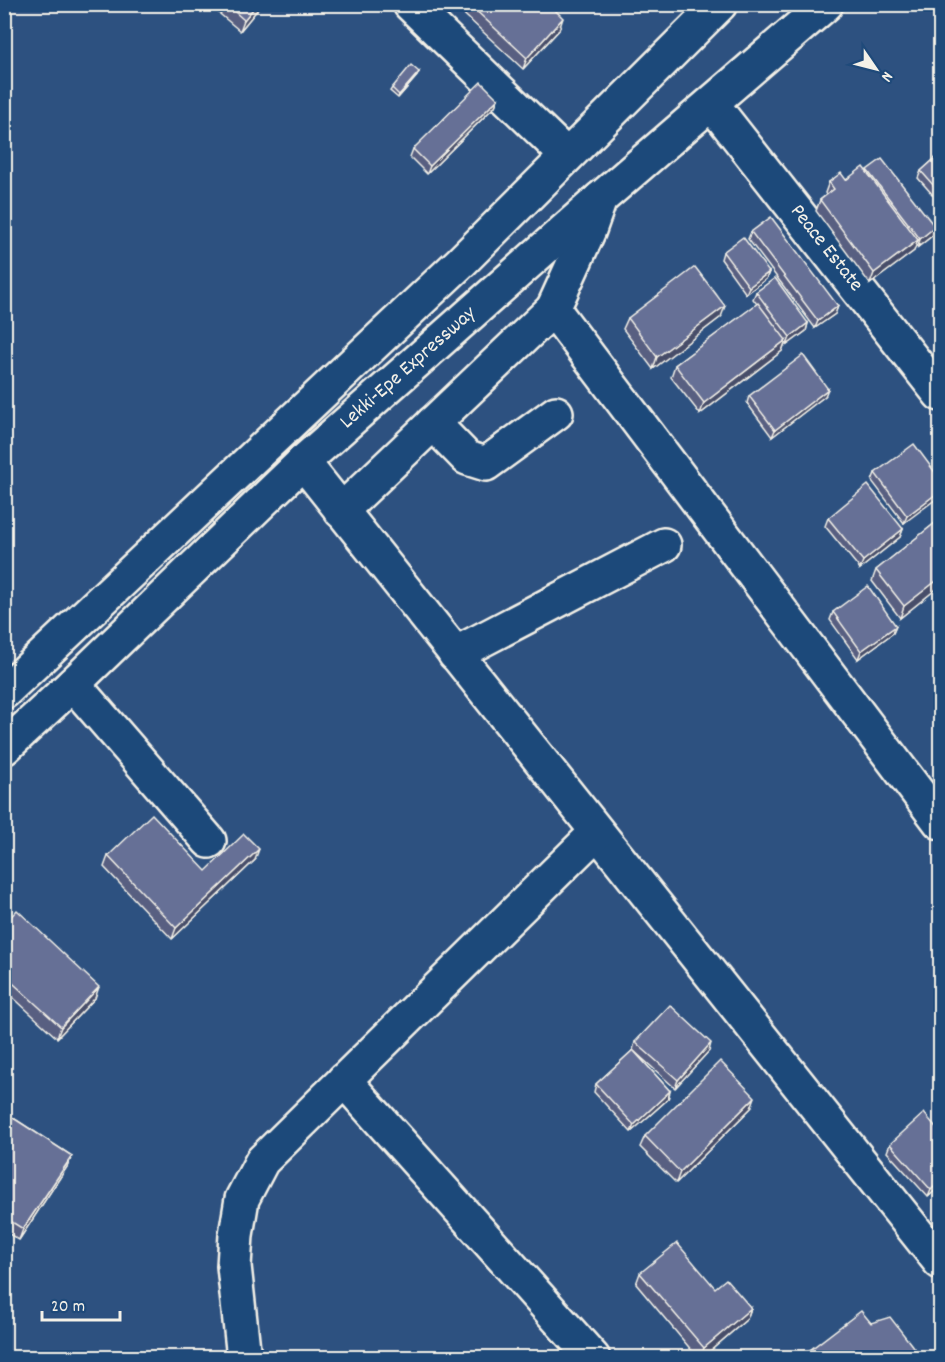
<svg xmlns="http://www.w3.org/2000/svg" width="945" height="1362" font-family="Dekko,sans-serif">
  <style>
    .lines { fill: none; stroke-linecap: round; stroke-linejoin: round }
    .minor-casing { stroke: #f4f1e8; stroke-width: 38 }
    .highway-casing { stroke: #f4f1e8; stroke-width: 38 }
    .minor { stroke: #1f4a7a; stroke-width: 33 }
    .highway { stroke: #1f4a7a; stroke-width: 33 }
    .wall { fill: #585f81; stroke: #f4f1e8; stroke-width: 1.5 }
    .shaded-wall { fill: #474e69; stroke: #f4f1e8; stroke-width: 1.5 }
    .building { fill: #666f96; stroke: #f4f1e8; stroke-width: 1.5 }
    .labels { text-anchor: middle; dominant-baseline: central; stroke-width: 4.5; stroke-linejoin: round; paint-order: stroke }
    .street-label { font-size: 21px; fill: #f4f1e8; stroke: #1f4a7a }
  </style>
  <rect width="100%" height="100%" fill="#2d5180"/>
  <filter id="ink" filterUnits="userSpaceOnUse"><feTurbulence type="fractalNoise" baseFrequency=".0167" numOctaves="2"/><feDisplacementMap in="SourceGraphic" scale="12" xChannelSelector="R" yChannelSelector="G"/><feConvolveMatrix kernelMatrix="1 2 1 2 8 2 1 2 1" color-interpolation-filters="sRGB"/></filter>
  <g filter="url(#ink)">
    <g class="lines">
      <g class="minor-casing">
        <g id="minor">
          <path d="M410 4 567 156"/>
          <path id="s1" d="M712 104 940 394"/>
          <path d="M600 199 589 230 553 309 940 822"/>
          <path d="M433 423 467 458 486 464 556 413"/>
          <path d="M303 462 940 1262"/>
          <path d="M341 511 553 309"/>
          <path d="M455 654 664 545"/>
          <path d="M73 684 209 841"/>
          <path d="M344 1080 593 1358"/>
          <path d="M244 1358 234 1266 236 1235 242 1199 262 1161 597 832"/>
        </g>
      </g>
      <g class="highway-casing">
        <g id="highway">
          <path d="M4 692 461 262 720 4"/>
          <path id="s2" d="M4 748 73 684 303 462 600 199 826 4"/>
        </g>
      </g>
      <use href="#minor" class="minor"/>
      <use href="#highway" class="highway"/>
    </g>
    <g class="wall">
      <path d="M208 4H262L240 31Z"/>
      <path d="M453 4H549L559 30 523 69Z"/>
      <path d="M419 72 417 76 398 98 390 91 392 88Z"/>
      <path d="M498 99 495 106 427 174 410 157 413 149Z"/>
      <path d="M940 154V203L918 178 921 171Z"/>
      <path d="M867 171 935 227 933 235 918 247 916 245 914 251 870 284 816 211 820 200 826 195 825 193 829 182 846 180Z"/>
      <path d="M751 232 838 306 835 314 815 328 748 239Z"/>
      <path d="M723 252 769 272 766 279 746 294 721 259Z"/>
      <path d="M756 292 808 323 806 331 787 345 785 343 782 351 700 414 671 377 675 365 757 304 753 299Z"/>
      <path d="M721 317 653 369 623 329 628 318Z"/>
      <path d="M749 396H825L772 437 747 403Z"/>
      <path d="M875 473 940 479 904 523 872 481Z"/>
      <path d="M828 518 903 529 900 537 860 569 825 526Z"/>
      <path d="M940 519V586L900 618 872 581 876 570Z"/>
      <path d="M833 612 896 626 893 633 858 659 830 620Z"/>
      <path d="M940 618V632L937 626Z"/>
      <path d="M940 702V719L936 714Z"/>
      <path d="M940 723V736L937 732Z"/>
      <path d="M108 856 206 871 255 860 172 939 104 867Z"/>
      <path d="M4 924 95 998 57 1038 4 989Z"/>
      <path d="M635 1042 709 1051 675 1088 634 1051 670 1091 668 1099 631 1132 594 1092 596 1084 633 1050Z"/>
      <path d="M751 1108 676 1183 640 1147 645 1136Z"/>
      <path d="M4 1112 72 1156 67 1167 19 1240 4 1231Z"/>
      <path d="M890 1144 940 1186 928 1197 887 1152Z"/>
      <path d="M640 1273 715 1288 751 1308 747 1319 702 1358H698L636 1284Z"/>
      <path d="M810 1350 915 1358H807Z"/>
    </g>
    <g class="shaded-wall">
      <path d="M257 4H262L240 31 244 20Z"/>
      <path d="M563 18 559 30 523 69 527 58Z"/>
      <path d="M419 72 417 76 398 98 399 95Z"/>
      <path d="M498 99 495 106 427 174 430 166Z"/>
      <path d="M935 227 933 235 918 247 920 239Z"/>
      <path d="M918 240 914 251 870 284 874 273Z"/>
      <path d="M769 272 766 279 746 294 749 287Z"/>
      <path d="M725 306 721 317 653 369 657 357Z"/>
      <path d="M838 306 835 314 815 328 818 321Z"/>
      <path d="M808 323 806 331 787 345 790 337Z"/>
      <path d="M786 340 782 351 700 414 704 403Z"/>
      <path d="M828 389 825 396 772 437 775 430Z"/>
      <path d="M940 491V496L904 523 907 516Z"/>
      <path d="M903 529 900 537 860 569 863 561Z"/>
      <path d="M940 578V586L900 618 904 606Z"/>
      <path d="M896 626 893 633 858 659 861 651Z"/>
      <path d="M259 849 255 860 172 939 176 928Z"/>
      <path d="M99 987 95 998 57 1038 61 1027Z"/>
      <path d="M711 1043 709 1051 675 1088 678 1080Z"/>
      <path d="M670 1091 668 1099 631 1132 634 1125Z"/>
      <path d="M755 1097 751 1108 676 1183 680 1172Z"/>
      <path d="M72 1156 67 1167 19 1240 23 1229Z"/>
      <path d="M940 1181V1186L928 1197 931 1190Z"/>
      <path d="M11 1255 6 1269 4 1272V1266Z"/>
      <path d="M751 1308 747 1319 702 1358H700L704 1348Z"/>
    </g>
    <g class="building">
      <path d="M226 4H257L244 20Z"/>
      <path d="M469 4H549L563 18 527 58Z"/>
      <path d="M411 65 419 72 399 95 392 88Z"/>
      <path d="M481 82 498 99 430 166 413 149Z"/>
      <path d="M940 154V193L921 171Z"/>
      <path d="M882 159 935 227 920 239 867 170Z"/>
      <path d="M863 167 918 240 874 273 820 200 834 189 829 182 841 173 846 180Z"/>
      <path d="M771 217 838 306 818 321 751 232Z"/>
      <path d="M743 237 769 272 749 287 723 252Z"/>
      <path d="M695 267 725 306 657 357 628 318Z"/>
      <path d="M775 278 808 323 790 337 756 292Z"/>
      <path d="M758 303 786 340 704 403 675 365Z"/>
      <path d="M803 355 828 389 775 430 749 396Z"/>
      <path d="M914 444 940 479V491L907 516 875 473Z"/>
      <path d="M868 485 903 529 863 561 828 518Z"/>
      <path d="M940 519V578L904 606 876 570Z"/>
      <path d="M868 586 896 626 861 651 833 612Z"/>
      <path d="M152 814 206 871 244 834 259 849 176 928 108 856Z"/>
      <path d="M17 910 99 987 61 1027 4 975V924Z"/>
      <path d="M670 1005 711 1043 678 1080 635 1042Z"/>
      <path d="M633 1050 670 1091 634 1125 596 1084Z"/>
      <path d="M720 1061 755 1097 680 1172 645 1136Z"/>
      <path d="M4 1112 72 1156 23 1229 4 1217Z"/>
      <path d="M924 1113 940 1132V1181L931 1190 890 1144Z"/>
      <path d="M677 1243 715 1288 726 1279 751 1308 704 1348 640 1273Z"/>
      <path d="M4 1251 11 1255 4 1266Z"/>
      <path d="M861 1311 871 1323 890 1317 917 1352 910 1358H816L810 1350Z"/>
    </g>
  </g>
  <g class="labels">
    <g class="street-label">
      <text stroke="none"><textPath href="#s1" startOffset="184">Peace Estate</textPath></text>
      <text stroke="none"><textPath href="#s2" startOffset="555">Lekki-Epe Expressway</textPath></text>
    </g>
  </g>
  <rect width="945" height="1362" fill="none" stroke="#1f4a7a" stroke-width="24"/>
  <rect x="12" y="12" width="921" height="1338" fill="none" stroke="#f4f1e8" stroke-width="2" filter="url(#ink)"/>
  <g transform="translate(876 69) rotate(125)" stroke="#1f4a7a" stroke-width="4.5" paint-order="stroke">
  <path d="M0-4.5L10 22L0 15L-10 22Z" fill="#f4f1e8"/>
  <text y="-9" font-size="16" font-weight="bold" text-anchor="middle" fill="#f4f1e8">N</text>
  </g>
  <path d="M42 1311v9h78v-9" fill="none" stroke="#f4f1e8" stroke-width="3"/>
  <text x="51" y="1311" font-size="18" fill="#f4f1e8" stroke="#1f4a7a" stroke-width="4.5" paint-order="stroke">20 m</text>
</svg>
